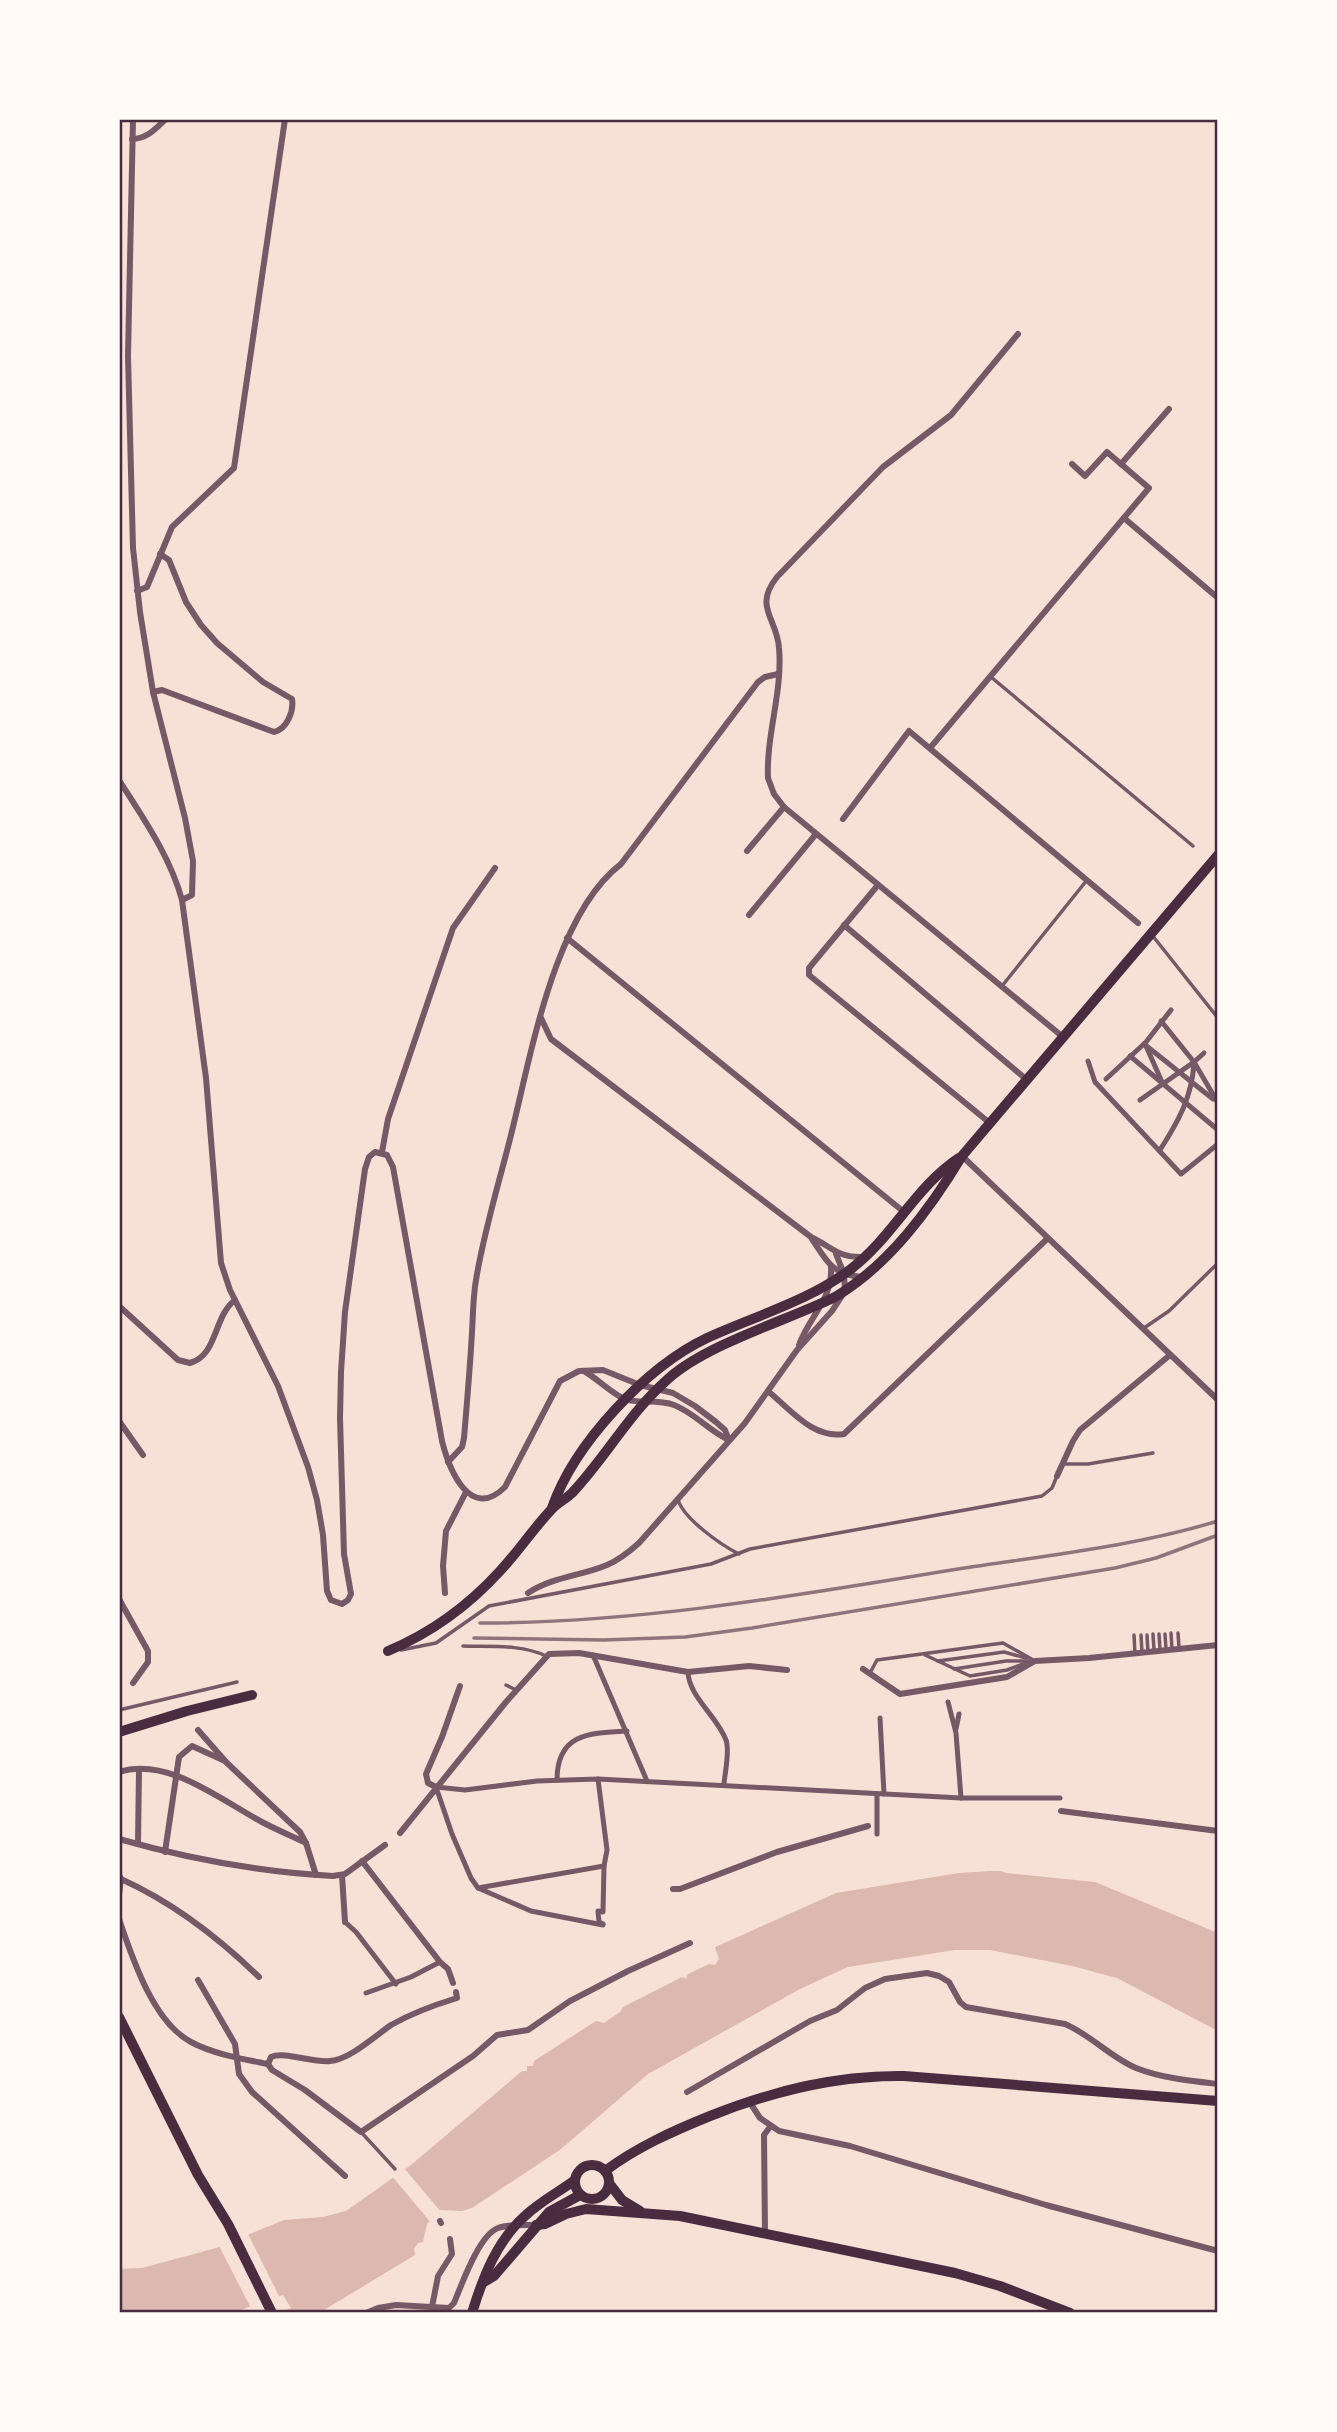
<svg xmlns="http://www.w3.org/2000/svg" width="1337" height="2432" font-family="'Sofia Sans Condensed',sans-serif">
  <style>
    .water { fill: #dcb8b0 }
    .pier { fill: #f7e1d7 }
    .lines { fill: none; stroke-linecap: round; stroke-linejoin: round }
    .service { stroke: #755966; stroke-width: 3.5 }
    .pedestrian { stroke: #755966; stroke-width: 5 }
    .minor { stroke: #755966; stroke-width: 6 }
    .secondary { stroke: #4a2c40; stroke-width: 10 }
    .primary { stroke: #4a2c40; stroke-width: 10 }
    .rail { stroke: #8f747c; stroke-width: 3.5 }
    .neatline { fill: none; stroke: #4a2c40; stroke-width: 2.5 }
  </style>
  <rect width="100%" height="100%" fill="#f7e1d7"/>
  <path class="water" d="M988 1871H1001L1006 1873 1095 1882 1218 1933V2031L1117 1978 1072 1966 990 1950H955L848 1967 800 1989 648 2074 561 2149 472 2208 462 2211 440 2210 427 2224 423 2242 418 2243 414 2249 415 2255 319 2313H280L291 2308 283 2295 232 2313H119V2269L142 2268 216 2248 284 2220 323 2217 346 2211 411 2165 522 2071H527V2066H533L534 2061 596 2021 604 2023 620 2012 623 2007 682 1977 686 1979 688 1974 709 1964 715 1965 719 1959 715 1947 836 1893 959 1873Z"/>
  <g class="pier">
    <path d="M403 2167 442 2213 432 2224 391 2175Z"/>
    <path d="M247 2232 281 2300 252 2310 218 2244Z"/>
  </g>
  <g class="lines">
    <g class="service">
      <path d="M991 677 1193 846"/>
      <path d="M1152 935 1218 1018"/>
      <path d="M1002 986 1087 880"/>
      <path d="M1144 1328 1169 1311 1218 1263"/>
      <path d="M1063 1464H1088L1153 1453"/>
      <path d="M678 1500C684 1519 721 1545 739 1554"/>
      <path d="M1171 1633 1172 1649"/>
      <path d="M1178 1633 1179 1648"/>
      <path d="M1153 1634 1154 1650"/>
      <path d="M1159 1634 1160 1649"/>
      <path d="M1165 1634 1166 1649"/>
      <path d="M1134 1635 1135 1654"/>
      <path d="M1141 1635 1142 1653"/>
      <path d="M1147 1635 1148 1653"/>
      <path d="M463 1646C490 1647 521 1644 546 1656"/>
      <path d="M401 1650 436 1643 489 1606 711 1564 750 1549 1042 1496 1052 1488 1057 1476"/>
      <path d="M925 1655 970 1676 1007 1670 1026 1663"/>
      <path d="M938 1661 1004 1652 1026 1658"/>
      <path d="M954 1669 1006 1661H1033"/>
      <path d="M870 1673 877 1660 1003 1643 1035 1661"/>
      <path d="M506 1685 516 1690"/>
      <path d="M119 1710 237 1682"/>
      <path d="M361 2132 395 2169"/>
    </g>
    <g class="pedestrian">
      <path d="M1161 1021 1194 1062 1218 1103"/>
      <path d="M1144 1044 1213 1099"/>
      <path d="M1146 1046 1162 1082"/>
      <path d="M1130 1056 1218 1130"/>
      <path d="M1088 1061 1095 1082 1181 1174 1218 1144"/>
      <path d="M1106 1079 1146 1042 1171 1010"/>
      <path d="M1140 1100 1194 1062 1204 1053"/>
      <path d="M1160 1150C1178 1122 1192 1097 1194 1063"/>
      <path d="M593 1655 647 1781"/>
      <path d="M688 1672C689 1697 717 1716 726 1740 730 1751 725 1772 724 1784"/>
      <path d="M948 1702 956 1733 961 1798"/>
      <path d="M880 1718 884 1794"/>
      <path d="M956 1729 959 1714"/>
      <path d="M598 1779 607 1850 604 1866 603 1912 598 1911 599 1922 603 1924"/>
      <path d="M557 1780C557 1733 590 1733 627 1731"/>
      <path d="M436 1787 465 1790 537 1781 598 1779 961 1798H1060"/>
      <path d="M436 1787 452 1834 471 1878 478 1888 531 1911 603 1925"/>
      <path d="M877 1834V1794"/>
      <path d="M478 1888 604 1866"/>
      <path d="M345 1922 356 1932 396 1984"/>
      <path d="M366 1993 411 1977 440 1962"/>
    </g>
    <g class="minor">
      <path d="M133 119 128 356 133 548 140 612 153 692 185 818 193 861 192 895 182 900"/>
      <path d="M132 139C147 139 155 129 166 119"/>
      <path d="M1018 334 951 415 883 467 777 577C753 607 777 618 779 648 783 691 766 735 768 778L774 794 784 807 1063 1037"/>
      <path d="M1121 464 1169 409"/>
      <path d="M1124 518 1218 598"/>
      <path d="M137 591 147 587 172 527 234 468 285 119"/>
      <path d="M153 692 162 690 274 732C287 729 294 711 292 699L263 682 217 643 201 625 186 602 169 560 160 554"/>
      <path d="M930 748 1149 488 1107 452 1085 476 1072 464"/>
      <path d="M119 780C143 818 170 856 182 900L206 1078 221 1263 230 1290 278 1386 308 1467 317 1500 323 1535 327 1591 331 1600 342 1604 348 1600 351 1594 344 1554 340 1418 341 1372 345 1312 365 1169 369 1157 375 1152 387 1155 393 1167 442 1441C449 1469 470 1522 505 1487L560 1381 579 1371 603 1370 640 1385 673 1393 695 1406 716 1422 725 1430 729 1440"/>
      <path d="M843 819 909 731 1138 923"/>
      <path d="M747 851 784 807"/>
      <path d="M878 885 809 968V975L991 1124"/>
      <path d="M749 915 816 834"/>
      <path d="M844 925 1027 1080"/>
      <path d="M567 938 904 1212"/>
      <path d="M541 1018 551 1039 811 1237C832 1247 838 1258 863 1257"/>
      <path d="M382 1152 388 1119 453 928 495 868"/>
      <path d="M962 1156 1218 1400"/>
      <path d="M812 1239C827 1262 832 1274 861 1277"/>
      <path d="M119 1306 178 1360 190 1363C218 1355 213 1317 235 1300"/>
      <path d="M799 1345C809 1317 833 1299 831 1267"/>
      <path d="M584 1371C595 1377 615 1396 625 1399 637 1404 658 1399 674 1405 695 1413 709 1431 729 1440"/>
      <path d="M769 1392C791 1410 813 1439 844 1434L1047 1239"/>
      <path d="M119 1421 143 1455"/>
      <path d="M448 1462 462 1447 464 1438C467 1403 470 1368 472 1332 473 1315 473 1297 476 1280 484 1231 499 1183 511 1135 531 1056 554 915 621 864L758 682 765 677 778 674"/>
      <path d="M1057 1476 1073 1441 1080 1430 1170 1355"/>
      <path d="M445 1593 443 1566 446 1531 466 1492"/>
      <path d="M528 1593C552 1577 581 1576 607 1565 619 1560 629 1552 639 1543L745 1423 797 1350 832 1311 845 1291 844 1274 836 1254"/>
      <path d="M119 1599 148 1651V1662L133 1683"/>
      <path d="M863 1669 900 1694 1007 1677 1035 1661 1089 1658 1218 1645"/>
      <path d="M198 1730 227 1763 300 1832 306 1843 316 1875"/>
      <path d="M119 1772C168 1756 222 1801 262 1822 277 1830 292 1836 306 1843"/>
      <path d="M436 1787 428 1783 426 1774 442 1737 460 1686"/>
      <path d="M1061 1811 1218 1831"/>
      <path d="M400 1833 506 1702 549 1654 579 1653 688 1672 749 1666 787 1670"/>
      <path d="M119 1839C189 1859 261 1872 333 1876L345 1874 385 1845"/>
      <path d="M138 1844 139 1769"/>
      <path d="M165 1852 179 1757 192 1746 225 1761"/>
      <path d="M362 1861 440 1962 448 1969 453 1983"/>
      <path d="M119 1875 121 1879C172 1902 220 1939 259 1977"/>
      <path d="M342 1875 345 1922"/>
      <path d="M673 1889H680L777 1852 868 1826"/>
      <path d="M119 1895 121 1879"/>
      <path d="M119 1919C132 1957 153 2022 191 2042 213 2054 243 2059 268 2064"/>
      <path d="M198 1980 235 2044 239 2074 252 2092 345 2176"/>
      <path d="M268 2064 272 2070 305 2090 361 2132 473 2056 497 2035 528 2030 570 2001 628 1971 690 1943"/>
      <path d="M268 2064 271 2057C284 2051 313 2063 330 2061 349 2060 375 2036 391 2025 412 2013 434 2005 457 1998L456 1992"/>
      <path d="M687 2092 810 2021 837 2010 865 1988 885 1979 927 1973 939 1976 949 1982 960 2002 966 2007 1065 2024C1091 2035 1110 2057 1136 2068 1161 2078 1191 2081 1218 2084"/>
      <path d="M749 2101 760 2118 779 2131 850 2146 1046 2205 1218 2251"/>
      <path d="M440 2221 441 2223"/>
      <path d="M765 2233 764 2135 770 2127"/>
      <path d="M432 2307 438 2276 452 2254 450 2239"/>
      <path d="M366 2313 378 2308 396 2305 449 2308 454 2303C462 2284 479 2235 498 2228 509 2224 524 2225 536 2225"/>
    </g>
    <g class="secondary">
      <path d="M119 2017 198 2175 228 2224 272 2313"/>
      <circle cx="592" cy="2182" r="17"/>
      <path d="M605 2171C637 2147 673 2131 710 2116 773 2091 836 2075 904 2076L1218 2101"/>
      <path d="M609 2183 622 2200 640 2211"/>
      <path d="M536 2225 545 2224 566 2214 586 2209 680 2216 955 2273 1000 2286 1070 2313"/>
      <path d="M484 2282 494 2276 549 2212 580 2195"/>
      <path d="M472 2313C483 2277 497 2240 526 2215 541 2201 559 2192 575 2180"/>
    </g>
    <g class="primary">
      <path d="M552 1508C574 1444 646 1367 707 1338 755 1316 809 1301 851 1269 893 1237 915 1187 959 1158"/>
      <path d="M388 1651C431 1633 469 1605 500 1571 518 1552 533 1529 551 1510 557 1503 566 1499 572 1493 606 1457 630 1412 668 1379 707 1344 786 1321 835 1297 889 1265 930 1209 962 1156L1218 855"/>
      <path d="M119 1732 187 1711 252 1695"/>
    </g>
    <g class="rail">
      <path d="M480 1623C641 1623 799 1595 958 1569 1042 1556 1137 1546 1218 1521"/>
      <path d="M474 1638 604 1640 685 1637 752 1628 1115 1568 1156 1558 1218 1535"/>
    </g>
  </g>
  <rect width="1337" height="2432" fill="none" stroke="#fffaf5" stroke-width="242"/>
  <rect x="121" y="121" width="1095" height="2190" class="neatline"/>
</svg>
